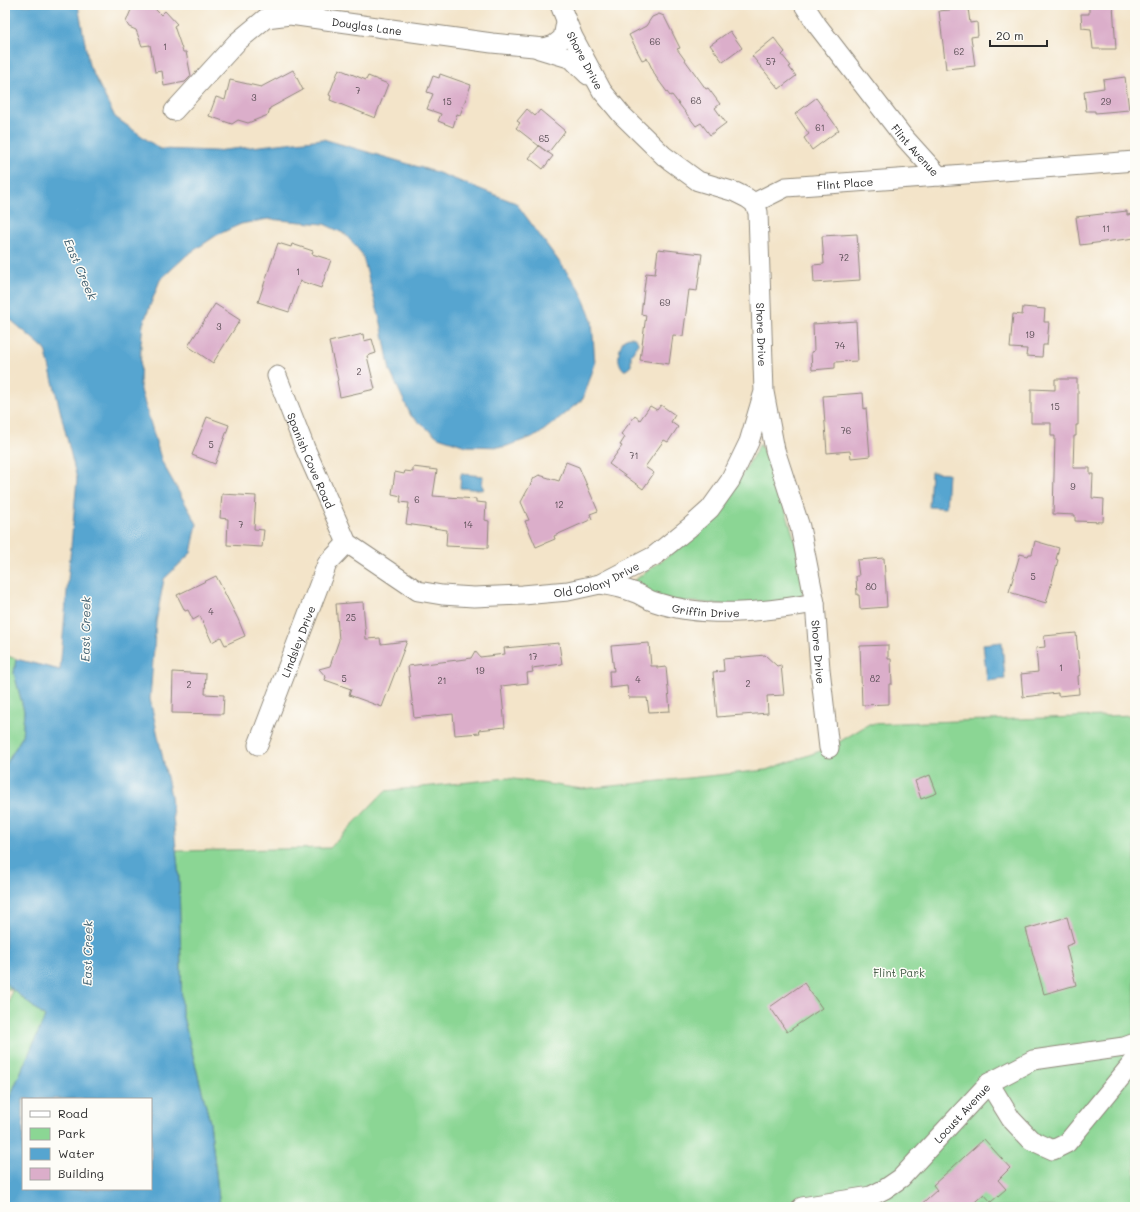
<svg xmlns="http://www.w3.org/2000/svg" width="1140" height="1212" font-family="Mali,sans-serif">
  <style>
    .green { fill: #8bd694; stroke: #5b8060 }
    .water { fill: #56a5d0; stroke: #40687e; fill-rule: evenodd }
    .building { fill: #dbaeca }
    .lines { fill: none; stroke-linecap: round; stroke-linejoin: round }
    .minor-casing { stroke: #8f887a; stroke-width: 21 }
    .minor { stroke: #fff; stroke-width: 19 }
    .labels { text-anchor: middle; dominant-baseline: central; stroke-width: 3; stroke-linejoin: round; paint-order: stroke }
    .number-label { font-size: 9px; fill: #574c53 }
    .street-label { font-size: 11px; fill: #2b2b2b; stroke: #fdfcf7 }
    .park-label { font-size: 11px; fill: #485e4a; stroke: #fdfcf7 }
    .water-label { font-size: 12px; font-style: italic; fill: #3c5c6d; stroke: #fdfcf7 }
  </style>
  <rect width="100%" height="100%" fill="#fdfcf7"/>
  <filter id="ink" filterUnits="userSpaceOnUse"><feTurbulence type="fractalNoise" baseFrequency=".025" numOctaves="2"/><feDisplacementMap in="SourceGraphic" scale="8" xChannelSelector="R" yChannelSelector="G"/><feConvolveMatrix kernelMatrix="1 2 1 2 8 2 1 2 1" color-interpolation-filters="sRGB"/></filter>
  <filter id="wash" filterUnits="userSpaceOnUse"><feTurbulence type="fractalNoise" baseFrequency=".012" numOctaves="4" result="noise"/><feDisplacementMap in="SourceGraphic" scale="16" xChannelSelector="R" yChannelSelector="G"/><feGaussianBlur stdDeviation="0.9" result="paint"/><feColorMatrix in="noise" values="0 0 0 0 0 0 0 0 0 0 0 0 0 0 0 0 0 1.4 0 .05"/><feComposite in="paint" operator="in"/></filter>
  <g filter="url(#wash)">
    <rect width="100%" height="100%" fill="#f3e4c9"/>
    <g class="green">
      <path d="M760 444 775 476 798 551 804 587 802 596 753 607 656 599 631 584 635 580 698 534 735 487Z"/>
      <path d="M5 655 16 659 14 673 24 711 22 737 5 766Z"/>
      <path d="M1135 715V1207H220L210 1122 182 1013 179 879 176 851 330 848 385 791 507 778 582 789 766 770 829 748 869 724Z"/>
      <path d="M5 983 45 1017 5 1108V1019L12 990 5 988Z"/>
    </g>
    <g class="water">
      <path d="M5 5H78L89 65 115 117 160 149 215 151 323 139 436 172 516 203 580 290 592 321 595 364 583 399 538 435 504 447 466 446 438 437 411 416 390 371 381 323 362 254 345 234 324 224 268 219 241 224 217 235 187 255 160 280 143 324 141 343 140 387 162 462 197 524 191 553 164 579 156 622 150 699 171 796 179 879 182 1013 210 1122 220 1207H5V1108L45 1017 5 983V766L22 737 24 711 14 673 16 659 60 670 77 479 45 349 5 315ZM23 1099H151V1189H23Z"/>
      <path d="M629 337C634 337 638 339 638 345L631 355V366L626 370H624C615 361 619 348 624 339Z"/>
      <path d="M931 472 948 473 946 508 929 507Z"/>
      <path d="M461 474 483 476 482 487H484L483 490 460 488Z"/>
      <path d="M1002 642 1005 679 987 681 983 644Z"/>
    </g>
    <g id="blocks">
      <g class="building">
        <path d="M133 5H151L161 15 165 11 177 24 174 26 183 52H186L191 76 185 82 164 86 162 71 155 72 150 45 142 46 136 30 129 27 126 22Z"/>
        <path d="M1089 5H1113L1116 49H1093L1091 29 1082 28 1081 14H1089Z"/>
        <path d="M968 8 970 23 977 22 978 36 971 37 975 66 946 69 939 11Z"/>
        <path d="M659 14 664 16 680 48 677 49 706 89 708 88 720 104 715 108 726 123 710 135 701 123 696 126 672 95 670 96 656 77 647 58 642 60 629 35 646 26 652 17Z"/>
        <path d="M730 31 742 48 723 62 710 45Z"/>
        <path d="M774 38 785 52 782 55 791 66 789 67 796 76 779 89 752 56Z"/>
        <path d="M339 69 366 80 368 76 388 84 375 118 330 100 331 96 329 95Z"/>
        <path d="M293 70 303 90 270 108 268 115 248 123 238 120 232 124 209 116 216 97 225 100 230 80 261 87Z"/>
        <path d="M440 74 471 85 460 115 457 114 453 127 438 121 441 114 427 109 433 94 427 92 433 76 439 78Z"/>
        <path d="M1125 77 1129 110 1095 113V111H1086L1084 91 1104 88 1103 80Z"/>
        <path d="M816 98 839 130 812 150 804 138 809 134 795 114Z"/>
        <path d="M527 109 535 116 540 110 565 131 548 153 516 128 520 123 517 121Z"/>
        <path d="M539 146 553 156 543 169 529 158Z"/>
        <path d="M1127 211V215L1135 214V238L1080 245 1076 217Z"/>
        <path d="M857 234 860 280 814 283 813 265 824 264 822 236Z"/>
        <path d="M278 243 291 247 292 244 313 251 312 254 331 260 321 288 300 281 289 312 258 302Z"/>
        <path d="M658 249 702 254 697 291 689 290 683 336 673 335 669 364 640 360 646 315 641 314 646 273 655 274Z"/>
        <path d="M215 304 240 320 213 363 188 346Z"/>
        <path d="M1023 307 1045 309 1044 322H1049L1047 345H1043L1042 357 1026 356 1027 349 1010 348 1013 314 1022 315Z"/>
        <path d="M856 321 858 361 835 362V368L812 370 811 352 814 351 813 324Z"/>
        <path d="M363 334 364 341 372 339 376 353 367 356 375 389 340 397 337 381 338 380 329 342Z"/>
        <path d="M1055 379H1077V389L1078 390V425H1076V436H1074L1073 468H1090V474H1093L1092 498 1104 499 1103 522 1075 521V515L1053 514 1055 436H1051V423H1031V389L1055 390Z"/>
        <path d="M863 393 864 409 866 408 870 456 851 458 850 451 827 453 823 396Z"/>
        <path d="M661 405 675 415 671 422 678 427 668 442 664 440 645 467 654 473 643 489 609 464 622 446 620 445 625 437 621 434 635 416 640 420 650 406 657 410Z"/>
        <path d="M207 417 229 425 215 464 192 455Z"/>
        <path d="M566 462 579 467 598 511 590 514 592 519 554 536 555 539 536 547 525 521 529 520 521 502 534 478 539 475 559 481Z"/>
        <path d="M413 467 437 470 433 496 476 499V502L486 503 485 520 489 521 488 548 446 546 447 530 406 524 409 503 400 502 401 496 392 494 395 472 404 474 405 471 413 472Z"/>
        <path d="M222 494 256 496 254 529 264 530 262 547 227 545 228 519 220 518Z"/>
        <path d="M1035 541 1059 548 1056 559 1058 560 1046 603 1009 592 1020 554 1028 556 1029 554H1032Z"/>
        <path d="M884 558 887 607 860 609 859 595H857L856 576H859L857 560Z"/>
        <path d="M216 576 238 619 245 636 225 645 221 637 212 642 200 616 193 620 188 610 185 611 177 595Z"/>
        <path d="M363 602 366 639 380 638 381 644 407 641 382 707 349 695 351 689 325 680 326 677 319 669 330 666 339 640 336 604Z"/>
        <path d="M1076 633 1080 675 1078 676 1079 694 1058 696V693L1023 697 1021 674 1038 672 1036 648 1045 647 1044 636Z"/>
        <path d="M559 643 562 664 532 668 533 672 527 673 528 683 501 686 505 727 479 730 480 733 455 735 453 714 414 718 408 666 466 659 471 658 475 651 480 657 505 654 504 648Z"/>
        <path d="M649 643 651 666H657V668L666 667 670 711 649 712 647 698H629L627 686 610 688 609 671H614L611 646Z"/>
        <path d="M888 645V659H891L892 684H889V704L862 705 860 646Z"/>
        <path d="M765 655 777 666 781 665 784 695 767 696 768 713 717 717 713 672 724 671 723 659Z"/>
        <path d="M173 672 206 674 205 694 224 695 223 714 172 713Z"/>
        <path d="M930 775 937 793 921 799 915 781Z"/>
        <path d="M1067 917 1074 943 1066 946 1076 985 1044 994 1026 929Z"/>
        <path d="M804 983 822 1008 787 1032 770 1007Z"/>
        <path d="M984 1139 1010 1168 998 1180 1006 1189 991 1202 984 1194 969 1207H918L937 1190 933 1185Z"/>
      </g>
    </g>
  </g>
  <g filter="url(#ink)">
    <use href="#blocks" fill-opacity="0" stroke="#8f887a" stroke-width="1"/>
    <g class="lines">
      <g class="minor-casing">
        <g id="minor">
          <path id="s1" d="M560 5 573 37 602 91 622 115 664 156 698 181 735 192 747 198 754 203 758 212 764 392 775 450 800 527 815 603 820 669 829 748"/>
          <path id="s2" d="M804 5 817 25 902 135 939 176 1135 161"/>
          <path d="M539 49 572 59 588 75"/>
          <path id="s3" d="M174 111 237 42 266 18 290 15 492 43 544 48 554 45 563 38 566 22"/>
          <path id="s4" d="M754 203 786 187 939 176"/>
          <path id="s5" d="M277 376 305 448 347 543 418 591 442 595 474 597 523 595 568 591 600 584 654 556 690 527 710 509 730 481 749 442 763 395"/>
          <path id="s6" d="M600 584C611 586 623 588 633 592 641 594 647 600 655 602 704 619 765 612 815 603"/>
          <path id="s7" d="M258 745 327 564 347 543"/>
          <path d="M989 1083 1011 1119 1031 1140 1053 1150 1067 1143 1135 1060"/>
          <path id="s8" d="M802 1207 871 1196 885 1189 901 1178 989 1083 1033 1060 1124 1047 1135 1043"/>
        </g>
      </g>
      <use href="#minor" class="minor"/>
    </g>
  </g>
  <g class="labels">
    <g class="number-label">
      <text x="655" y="41">66</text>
      <text x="165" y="46">1</text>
      <text x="959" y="51">62</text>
      <text x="771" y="61">57</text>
      <text x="358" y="90">7</text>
      <text x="254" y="97">3</text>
      <text x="696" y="100">68</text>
      <text x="447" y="101">15</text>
      <text x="1106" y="101">29</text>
      <text x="820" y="127">61</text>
      <text x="544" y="138">65</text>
      <text x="1106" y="228">11</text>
      <text x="844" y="257">72</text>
      <text x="298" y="271">1</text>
      <text x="665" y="302">69</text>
      <text x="219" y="326">3</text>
      <text x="1030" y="334">19</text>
      <text x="840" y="345">74</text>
      <text x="359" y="371">2</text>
      <text x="1055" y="406">15</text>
      <text x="846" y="430">76</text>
      <text x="211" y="444">5</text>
      <text x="634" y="455">71</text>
      <text x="1073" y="486">9</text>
      <text x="417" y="499">6</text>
      <text x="559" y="504">12</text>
      <text x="241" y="524">7</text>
      <text x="468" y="524">14</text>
      <text x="1033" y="576">5</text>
      <text x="871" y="586">80</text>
      <text x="211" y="611">4</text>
      <text x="351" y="617">25</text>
      <text x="533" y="656">17</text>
      <text x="1061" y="667">1</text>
      <text x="480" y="670">19</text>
      <text x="344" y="678">5</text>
      <text x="875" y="678">82</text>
      <text x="638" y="679">4</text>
      <text x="442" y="680">21</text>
      <text x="748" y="683">2</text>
      <text x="189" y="684">2</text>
    </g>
    <g class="street-label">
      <text stroke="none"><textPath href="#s3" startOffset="233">Douglas Lane</textPath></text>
      <text stroke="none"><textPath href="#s1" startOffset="61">Shore Drive</textPath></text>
      <text stroke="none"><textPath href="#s2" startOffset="183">Flint Avenue</textPath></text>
      <text stroke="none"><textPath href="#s4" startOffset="95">Flint Place</textPath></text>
      <text stroke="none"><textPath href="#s1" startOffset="421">Shore Drive</textPath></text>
      <text stroke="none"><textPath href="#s5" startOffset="91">Spanish Cove Road</textPath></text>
      <text stroke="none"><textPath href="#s5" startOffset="448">Old Colony Drive</textPath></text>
      <text stroke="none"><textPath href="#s6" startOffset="110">Griffin Drive</textPath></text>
      <text stroke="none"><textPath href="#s7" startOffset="111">Lindsley Drive</textPath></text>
      <text stroke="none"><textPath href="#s1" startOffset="745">Shore Drive</textPath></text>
      <text stroke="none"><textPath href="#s8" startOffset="194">Locust Avenue</textPath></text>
    </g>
    <g class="park-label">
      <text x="899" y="972">Flint Park</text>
    </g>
    <g class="water-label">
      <text transform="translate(81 269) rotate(67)">East Creek</text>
      <text transform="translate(85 629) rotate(-89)">East Creek</text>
      <text transform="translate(87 953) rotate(-89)">East Creek</text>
    </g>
  </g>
  <rect width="1140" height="1212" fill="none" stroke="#fdfcf7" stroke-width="20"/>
  <rect x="22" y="1098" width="130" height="92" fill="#fdfcf7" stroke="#a9a8a5"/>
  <rect x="30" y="1111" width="20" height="6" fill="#ffffff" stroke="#a9a8a5"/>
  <text x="58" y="1118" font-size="12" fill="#2b2b2b">Road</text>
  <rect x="30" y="1128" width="20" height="12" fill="#8bd694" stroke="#a9a8a5"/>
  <text x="58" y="1138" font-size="12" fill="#2b2b2b">Park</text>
  <rect x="30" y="1148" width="20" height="12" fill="#56a5d0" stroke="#a9a8a5"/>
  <text x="58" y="1158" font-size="12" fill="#2b2b2b">Water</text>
  <rect x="30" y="1168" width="20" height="12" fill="#dbaeca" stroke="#a9a8a5"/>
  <text x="58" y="1178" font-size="12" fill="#2b2b2b">Building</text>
  <path d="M990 40v6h57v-6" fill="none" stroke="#2b2b2b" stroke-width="2"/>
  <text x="996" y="40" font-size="12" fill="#2b2b2b" stroke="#fdfcf7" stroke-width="3" paint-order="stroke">20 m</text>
</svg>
